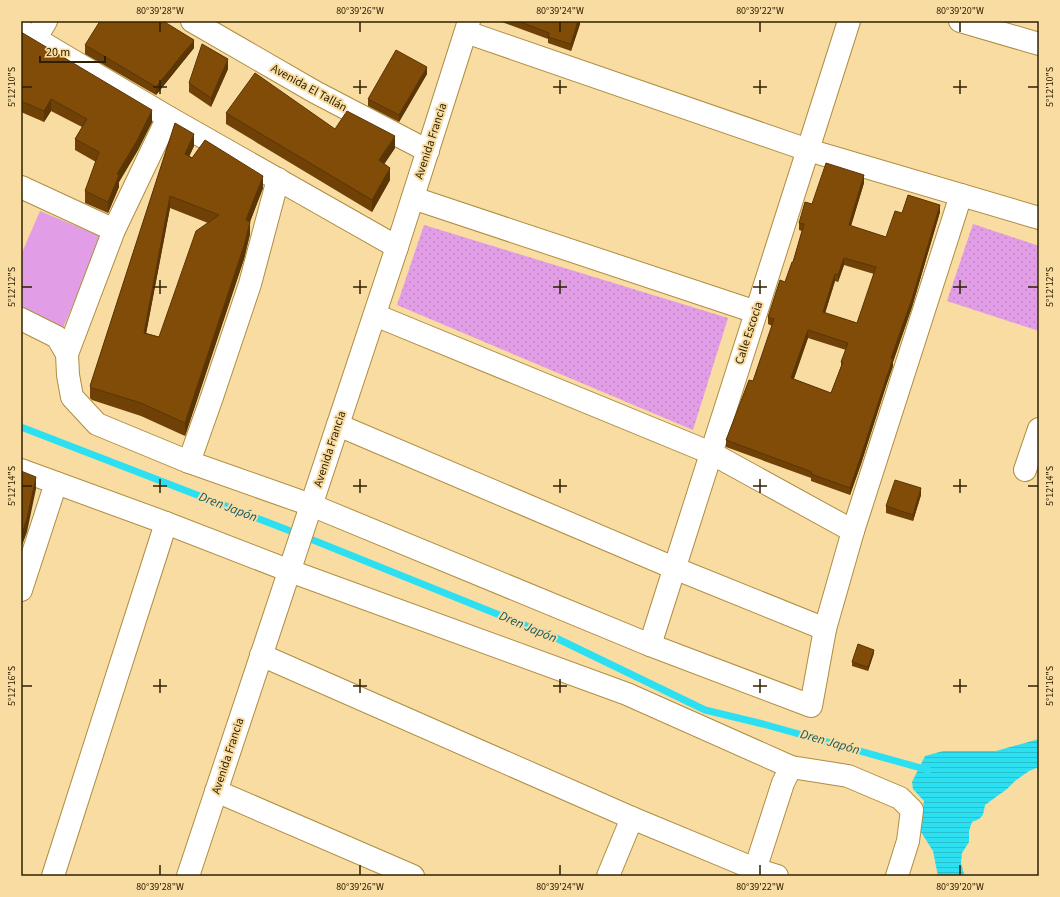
<svg xmlns="http://www.w3.org/2000/svg" width="1060" height="897" font-family="'Source Sans 3',sans-serif">
  <style>
    .park { fill: url(#park-dots) }
    .pitch { fill: #e19de5 }
    .water { fill: url(#water-rules) }
    .lines { fill: none; stroke-linecap: round; stroke-linejoin: round }
    .stream { stroke: #2de0f1; stroke-width: 7 }
    .minor-casing { stroke: #af8d42; stroke-width: 24 }
    .minor { stroke: #fff; stroke-width: 22 }
    .wall { fill: #6f4106; fill-rule: evenodd }
    .shaded-wall { fill: #5a3505 }
    .building { fill: #814c07; stroke: #5a3505; fill-rule: evenodd }
    .ticks { fill: none; stroke: #2e2001; stroke-width: 1.5 }
    .labels { text-anchor: middle; dominant-baseline: central; stroke-width: 4; stroke-linejoin: round; paint-order: stroke }
    .street-label { font-size: 12px; fill: #2e2001; stroke: #f9dca1 }
    .water-label { font-size: 13px; font-style: italic; fill: #13585f; stroke: #f9dca1 }
    .neatline { fill: none; stroke: #2e2001; stroke-width: 1.5 }
    .ticks-label { font-size: 10px; text-anchor: middle; fill: #2e2001 }
  </style>
  <defs>
    <pattern id="park-dots" width="8" height="8" patternUnits="userSpaceOnUse"><rect width="8" height="8" fill="#e19de5"/><path d="M2 2h.1M6 6h.1" fill="none" stroke="#c187c3" stroke-width="1.8" stroke-linecap="round"/></pattern>
    <pattern id="water-rules" width="6" height="5" patternUnits="userSpaceOnUse"><rect width="6" height="5" fill="#2de0f1"/><path d="M0 2.5h6" fill="none" stroke="#28c0cd"/></pattern>
  </defs>
  <rect width="100%" height="100%" fill="#f9dca1"/>
  <g class="park">
    <path d="M973 224 1039 246V331L947 301Z"/>
    <path d="M424 225 728 318 693 430 397 305Z"/>
  </g>
  <path class="pitch" d="M40 211 102 237 63 328 21 311V255Z"/>
  <path class="water" d="M1039 739V767L1029 771 1015 781 1007 789 985 805C983 816 983 818 972 822L969 831V842L962 853 961 863 964 874 968 876H938L933 851 919 829 917 818 923 808 924 801 913 789 912 782 925 756 943 751H996Z"/>
  <g class="lines">
    <path class="stream" d="M21 427 293 532 554 637 705 710 763 724 928 770"/>
    <g class="minor-casing">
      <g id="minor">
        <path d="M192 21 315 92 428 151"/>
        <path d="M960 21 1039 44"/>
        <path d="M21 30 168 117 397 247"/>
        <path d="M466 32 808 150 1039 218"/>
        <path d="M36 38 46 21"/>
        <path d="M21 187 114 230"/>
        <path d="M413 198 756 312"/>
        <path d="M375 315 711 453 853 531"/>
        <path d="M21 319 57 337 67 354 68 375 72 397 97 424 189 462 311 505 650 645 811 706 825 629 853 531 961 195"/>
        <path d="M67 354 114 230 168 117"/>
        <path d="M338 425 674 568 825 629"/>
        <path d="M189 462 212 397 250 284 278 179"/>
        <path d="M21 470 166 523 290 571 627 694 791 767 848 776 900 798 912 810 908 841 897 876"/>
        <path d="M1025 470 1039 429"/>
        <path d="M21 590 56 483"/>
        <path d="M650 645 849 21"/>
        <path d="M261 655 632 818 755 869 777 876"/>
        <path d="M216 791 413 876"/>
        <path d="M53 876 166 523"/>
        <path d="M188 876 397 247 469 21"/>
        <path d="M608 876 632 818"/>
        <path d="M753 876 783 783 791 767"/>
      </g>
    </g>
    <use href="#minor" class="minor"/>
  </g>
  <g class="wall">
    <path d="M499 21H580V24L571 51 548 43V39Z"/>
    <path d="M21 32 152 122 138 150 119 182V187L108 213 85 203V191L96 162 75 150V139L82 127 51 111 44 122 21 112Z"/>
    <path d="M85 45 194 48 156 95 85 54Z"/>
    <path d="M228 69 211 107 189 92V83Z"/>
    <path d="M427 74 399 122 368 106V99Z"/>
    <path d="M226 113 335 129 395 148 384 164 390 180 372 212 226 124Z"/>
    <path d="M175 123 194 146 189 156 263 188 250 222V234L244 259 185 436 141 416 92 400 90 398V386ZM170 208 208 223 159 337 146 333Z"/>
    <path d="M864 183 851 226 886 237 902 213 940 212 912 307 893 362V366L886 386 861 464 850 495 811 481V478L726 447V440L753 381 772 326 768 324V317L785 282 793 262 802 231 799 230V223L812 204ZM844 265 874 274 857 323 825 313 835 281 838 282ZM808 338 846 350 841 362V366L831 393 794 379Z"/>
    <path d="M921 495 913 521 886 513V506Z"/>
    <path d="M874 653 868 671 852 666V662Z"/>
  </g>
  <g class="shaded-wall">
    <path d="M578 21H580V24L571 51V44Z"/>
    <path d="M194 40V48L156 95V87Z"/>
    <path d="M228 59V69L211 107V98Z"/>
    <path d="M427 67V74L399 122V115Z"/>
    <path d="M51 99V111L44 122V111Z"/>
    <path d="M152 110V122L138 150 119 182V187L108 213V202L117 174Z"/>
    <path d="M194 134V146L185 166V154Z"/>
    <path d="M395 136V148L379 172V160Z"/>
    <path d="M390 168V180L372 212V200Z"/>
    <path d="M864 175V183L849 232V225Z"/>
    <path d="M263 176V188L246 232V220Z"/>
    <path d="M170 196V208L144 345V333Z"/>
    <path d="M940 205V212L912 307 893 362V366L886 386 861 464 850 495V488Z"/>
    <path d="M250 222V234L244 259 185 436V423Z"/>
    <path d="M844 258V265L838 282V275Z"/>
    <path d="M835 274V281L823 320V312Z"/>
    <path d="M808 330V338L791 386V378Z"/>
    <path d="M36 477V489L27 532 21 548V536Z"/>
    <path d="M921 488V495L913 521V515Z"/>
    <path d="M874 650V653L868 671V667Z"/>
  </g>
  <g class="building">
    <path d="M100 21H163L194 40 156 87 85 45Z"/>
    <path d="M518 21H578L571 44 548 37 549 33Z"/>
    <path d="M21 32 152 110 138 139 117 174 119 175 108 202 85 191 99 152 75 139 87 119 51 99 44 111 21 101Z"/>
    <path d="M202 44 228 59 211 98 189 83Z"/>
    <path d="M396 50 427 67 399 115 368 99Z"/>
    <path d="M255 73 335 129 347 111 395 136 379 160 390 168 372 200 226 113Z"/>
    <path d="M175 123 194 134 185 154 192 158 205 140 263 176 246 220 250 222 244 246 185 423 141 403 92 388 90 386ZM170 196 219 215 196 231 159 337 144 333Z"/>
    <path d="M826 163 864 175 849 225 886 237 895 211 902 213 908 195 940 205 912 299 891 358 893 359 886 379 861 456 850 488 811 474 812 472 726 440 749 380 753 381 774 319 768 317 780 280 785 282 792 262H793L804 224 799 223 805 202 812 204ZM844 258 876 267 857 323 823 312 835 274 838 275ZM808 330 848 343 841 362H843L831 393 791 378Z"/>
    <path d="M21 471 36 477 27 519 21 536Z"/>
    <path d="M895 480 921 488 913 515 886 506Z"/>
    <path d="M858 644 874 650 868 667 852 662Z"/>
  </g>
  <path class="ticks" d="M160 22V32M360 22V32M560 22V32M760 22V32M960 22V32M160 80V94M360 80V94M560 80V94M760 80V94M960 80V94M22 87H32M153 87H167M353 87H367M553 87H567M753 87H767M953 87H967M1028 87H1038M160 280V294M360 280V294M560 280V294M760 280V294M960 280V294M22 287H32M153 287H167M353 287H367M553 287H567M753 287H767M953 287H967M1028 287H1038M160 479V493M360 479V493M560 479V493M760 479V493M960 479V493M22 486H32M153 486H167M353 486H367M553 486H567M753 486H767M953 486H967M1028 486H1038M160 679V693M360 679V693M560 679V693M760 679V693M960 679V693M22 686H32M153 686H167M353 686H367M553 686H567M753 686H767M953 686H967M1028 686H1038M160 865V875M360 865V875M560 865V875M760 865V875M960 865V875"/>
  <g class="labels">
    <g class="street-label">
      <text transform="translate(309 88) rotate(29)">Avenida El Tallán</text>
      <text transform="translate(431 141) rotate(-72)">Avenida Francia</text>
      <text transform="translate(749 333) rotate(-72)">Calle Escocia</text>
      <text transform="translate(330 449) rotate(-72)">Avenida Francia</text>
      <text transform="translate(228 756) rotate(-72)">Avenida Francia</text>
    </g>
    <g class="water-label">
      <text transform="translate(228 507) rotate(21)">Dren Japón</text>
      <text transform="translate(528 627) rotate(23)">Dren Japón</text>
      <text transform="translate(830 742) rotate(16)">Dren Japón</text>
    </g>
  </g>
  <rect width="1060" height="897" fill="none" stroke="#f9dca1" stroke-width="44"/>
  <path d="M40 56v6h65v-6" fill="none" stroke="#2e2001" stroke-width="2"/>
  <text x="46" y="56" font-size="12" fill="#2e2001" stroke="#f9dca1" stroke-width="3" paint-order="stroke">20 m</text>
  <rect x="22" y="22" width="1016" height="853" class="neatline"/>
  <g class="ticks-label">
    <text x="160" y="14">80°39'28"W</text>
    <text x="360" y="14">80°39'26"W</text>
    <text x="560" y="14">80°39'24"W</text>
    <text x="760" y="14">80°39'22"W</text>
    <text x="960" y="14">80°39'20"W</text>
    <text transform="translate(11 87) rotate(-90)" y="4">5°12'10"S</text>
    <text transform="translate(1049 87) rotate(-90)" y="4">5°12'10"S</text>
    <text transform="translate(11 287) rotate(-90)" y="4">5°12'12"S</text>
    <text transform="translate(1049 287) rotate(-90)" y="4">5°12'12"S</text>
    <text transform="translate(11 486) rotate(-90)" y="4">5°12'14"S</text>
    <text transform="translate(1049 486) rotate(-90)" y="4">5°12'14"S</text>
    <text transform="translate(11 686) rotate(-90)" y="4">5°12'16"S</text>
    <text transform="translate(1049 686) rotate(-90)" y="4">5°12'16"S</text>
    <text x="160" y="890">80°39'28"W</text>
    <text x="360" y="890">80°39'26"W</text>
    <text x="560" y="890">80°39'24"W</text>
    <text x="760" y="890">80°39'22"W</text>
    <text x="960" y="890">80°39'20"W</text>
  </g>
</svg>
